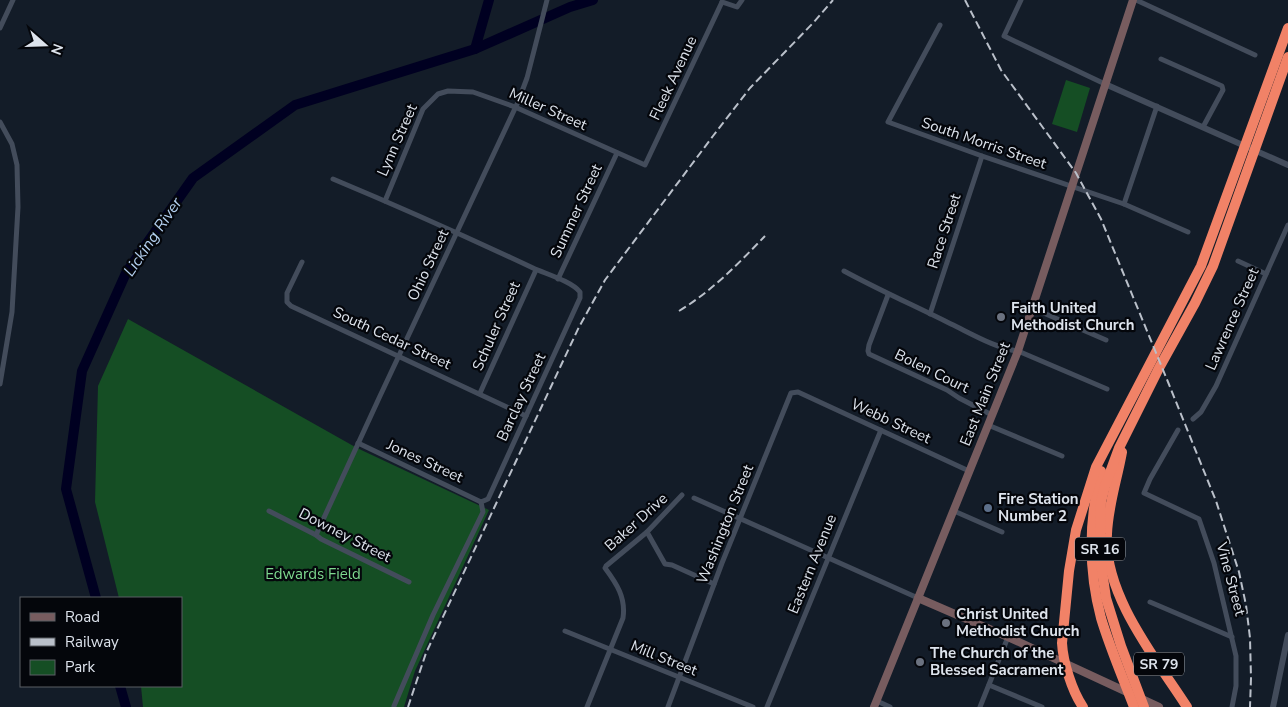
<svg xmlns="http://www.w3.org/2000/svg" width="1288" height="707" font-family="'Nunito Sans',sans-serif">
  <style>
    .green { fill: #154e24 }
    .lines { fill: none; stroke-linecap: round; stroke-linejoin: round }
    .river { stroke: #000021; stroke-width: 10 }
    .minor { stroke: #434c5b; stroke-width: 5 }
    .tertiary { stroke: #434c5b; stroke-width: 6 }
    .secondary { stroke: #775c5f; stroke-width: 8 }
    .motorway { stroke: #f18267; stroke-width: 10 }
    .rail { stroke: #bac0ca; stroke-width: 2; stroke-dasharray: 8 4; stroke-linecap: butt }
    .worship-dot { fill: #6b7280; stroke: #04060b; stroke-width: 2 }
    .service-dot { fill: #5c6f8a; stroke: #04060b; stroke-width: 2 }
    .labels { text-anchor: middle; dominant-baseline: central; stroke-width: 4.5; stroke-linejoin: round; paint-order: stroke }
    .shield { fill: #04060b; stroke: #9ca1a8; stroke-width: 1 }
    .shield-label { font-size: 14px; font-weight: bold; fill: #dde3ec }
    .street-label { font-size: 15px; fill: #dde3ec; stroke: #04060b }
    .poi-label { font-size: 15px; font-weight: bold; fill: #dde3ec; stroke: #04060b; text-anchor: start }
    .park-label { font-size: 15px; fill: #7ed98f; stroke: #04060b }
    .water-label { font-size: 16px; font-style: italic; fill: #b3cfef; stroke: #04060b }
  </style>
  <rect width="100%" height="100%" fill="#131c28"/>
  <g class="green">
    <path d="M1066 80 1090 88 1077 132 1052 124Z"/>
    <path d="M128 319 357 448 489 510 415 671 404 707H143L141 686H181V598H119L95 502 98 386Z"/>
  </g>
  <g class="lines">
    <g class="river">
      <path d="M475 49 489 0"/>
      <path d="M96 598 66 489 82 371 126 273 193 178 295 105 475 49 570 7 593 0"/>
      <path d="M120 686 126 707"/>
    </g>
    <g class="minor">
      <path d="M1021 0 1004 36 1105 84"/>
      <path d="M1136 0 1255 55"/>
      <path d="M722 2 737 7 742 0"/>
      <path d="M940 25 888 122 982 156 1124 204 1188 232"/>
      <path d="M0 28 13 0"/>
      <path d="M1161 59 1222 86 1223 90 1203 127"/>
      <path d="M0 122 12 144 17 165 18 207 12 312 0 384"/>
      <path d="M333 179C400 207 467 237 533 268 546 274 571 281 580 292V298L488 499 481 502"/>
      <path d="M385 201 423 109 438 94 448 91 473 92 515 107 645 165 722 2"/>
      <path d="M1124 204 1157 106"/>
      <path d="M1238 261 1266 274"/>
      <path d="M302 262 287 293V302L291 306 526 416"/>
      <path d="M844 271C879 290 915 306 951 324 970 333 997 349 1018 351L1107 389"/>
      <path d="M558 279 617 153"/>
      <path d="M888 295 869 345 868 351 869 354 947 390 959 398 992 415"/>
      <path d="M1032 308 1106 340"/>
      <path d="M930 314 982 156"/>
      <path d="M480 393 536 270"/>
      <path d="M1193 419 1201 412 1216 386 1288 225"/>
      <path d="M988 425 1062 456"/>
      <path d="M1178 430 1150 479 1144 493 1199 519 1214 563 1236 656V686L1232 707"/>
      <path d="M358 443 481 502"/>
      <path d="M694 498 918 598"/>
      <path d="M269 511 316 535 321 539 409 582"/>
      <path d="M954 511 1002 532"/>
      <path d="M647 532 665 564 672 565 714 584"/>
      <path d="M316 535 380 396 518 102 527 78 547 0"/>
      <path d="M1150 602 1232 637"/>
      <path d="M565 631 753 707"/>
      <path d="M989 685 1042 707"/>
      <path d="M877 701 890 707"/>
      <path d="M394 706 433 615 483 512 481 502"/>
      <path d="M587 707 623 618C626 598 617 584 605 568L606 566 647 532 682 495"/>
      <path d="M668 707 722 563 791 393 798 392 969 471"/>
      <path d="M767 707 881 430"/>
      <path d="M980 707 1008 637"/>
    </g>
    <g class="tertiary">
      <path d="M1105 84 1288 165"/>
      <path d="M1273 707 1288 635"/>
    </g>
    <g class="secondary">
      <path d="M918 598 1008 637 1159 707"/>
      <path d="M874 707 1018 351 1133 0"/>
    </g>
    <g class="motorway">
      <path d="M1122 452C1117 480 1108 506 1107 534 1103 594 1156 659 1187 707"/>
      <path d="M1101 471C1089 519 1088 569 1101 618 1110 648 1123 678 1134 707"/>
      <path d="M1083 707C1072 691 1063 662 1062 643L1069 571 1076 530 1096 467 1201 266 1288 28"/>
      <path d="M1144 707 1121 646 1106 598 1100 557 1101 502 1105 486 1119 448 1159 368 1195 303 1213 266 1288 57"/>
    </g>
    <g class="rail">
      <path d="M965 0 1001 70 1076 173 1101 219 1168 382 1216 501 1239 572 1246 605 1250 638 1251 678 1250 707"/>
      <path d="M679 311C712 291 738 264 765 236"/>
      <path d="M408 707 426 653 579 327 605 280 713 136 750 88 814 22 833 0"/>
    </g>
  </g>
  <g class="worship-dot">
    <circle cx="1001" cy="317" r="5"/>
    <circle cx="946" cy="623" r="5"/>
    <circle cx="920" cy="662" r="5"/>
  </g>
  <circle class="service-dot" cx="988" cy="508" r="5"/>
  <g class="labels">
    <g class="shield">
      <rect x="1075" y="537.5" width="50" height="23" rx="4"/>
      <rect x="1134" y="652.5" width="50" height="23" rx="4"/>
    </g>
    <g class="shield-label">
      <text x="1100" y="549">SR 16</text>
      <text x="1159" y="664">SR 79</text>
    </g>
    <g class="street-label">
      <text transform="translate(673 78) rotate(-65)">Fleek Avenue</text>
      <text transform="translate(548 109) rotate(24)">Miller Street</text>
      <text transform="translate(397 140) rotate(-66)">Lynn Street</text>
      <text transform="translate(984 143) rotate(19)">South Morris Street</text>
      <text transform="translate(576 211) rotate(-65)">Summer Street</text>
      <text transform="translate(944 231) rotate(-72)">Race Street</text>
      <text transform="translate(428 265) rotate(-65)">Ohio Street</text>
      <text transform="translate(1232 319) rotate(-66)">Lawrence Street</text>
      <text transform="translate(496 326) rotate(-66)">Schuler Street</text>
      <text transform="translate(392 338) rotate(25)">South Cedar Street</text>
      <text transform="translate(932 371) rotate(26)">Bolen Court</text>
      <text transform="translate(985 394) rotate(-68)">East Main Street</text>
      <text transform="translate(521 397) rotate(-65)">Barclay Street</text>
      <text transform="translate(891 421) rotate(25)">Webb Street</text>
      <text transform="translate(425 461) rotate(25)">Jones Street</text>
      <text transform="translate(636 522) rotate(-42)">Baker Drive</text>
      <text transform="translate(725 524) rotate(-68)">Washington Street</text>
      <text transform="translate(345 535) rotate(27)">Downey Street</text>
      <text transform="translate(812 564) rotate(-68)">Eastern Avenue</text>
      <text transform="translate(1231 579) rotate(75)">Vine Street</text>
      <text transform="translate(664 658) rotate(22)">Mill Street</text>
    </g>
    <g class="poi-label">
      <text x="1011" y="308">Faith United<tspan x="1011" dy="17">Methodist Church</tspan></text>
      <text x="998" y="499">Fire Station<tspan x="998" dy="17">Number 2</tspan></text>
      <text x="956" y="614">Christ United<tspan x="956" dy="17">Methodist Church</tspan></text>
      <text x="930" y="653">The Church of the<tspan x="930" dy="17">Blessed Sacrament</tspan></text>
    </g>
    <g class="park-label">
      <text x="313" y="574">Edwards Field</text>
    </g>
    <g class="water-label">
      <text transform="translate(153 237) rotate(-56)">Licking River</text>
    </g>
  </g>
  <rect x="20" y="597" width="162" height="90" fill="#04060b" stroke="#5b5e65"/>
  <rect x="30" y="613" width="25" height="8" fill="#775c5f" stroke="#5b5e65"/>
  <text x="65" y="622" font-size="15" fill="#dde3ec">Road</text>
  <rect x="30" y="638" width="25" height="8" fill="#bac0ca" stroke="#5b5e65"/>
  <text x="65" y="647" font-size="15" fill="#dde3ec">Railway</text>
  <rect x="30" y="660" width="25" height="15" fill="#154e24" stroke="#5b5e65"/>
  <text x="65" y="672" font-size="15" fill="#dde3ec">Park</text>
  <g transform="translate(45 45) rotate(110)" stroke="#04060b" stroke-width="4" paint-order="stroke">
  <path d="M0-4L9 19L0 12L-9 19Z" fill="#dde3ec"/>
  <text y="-8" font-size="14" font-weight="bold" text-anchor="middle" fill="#dde3ec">N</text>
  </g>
</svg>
